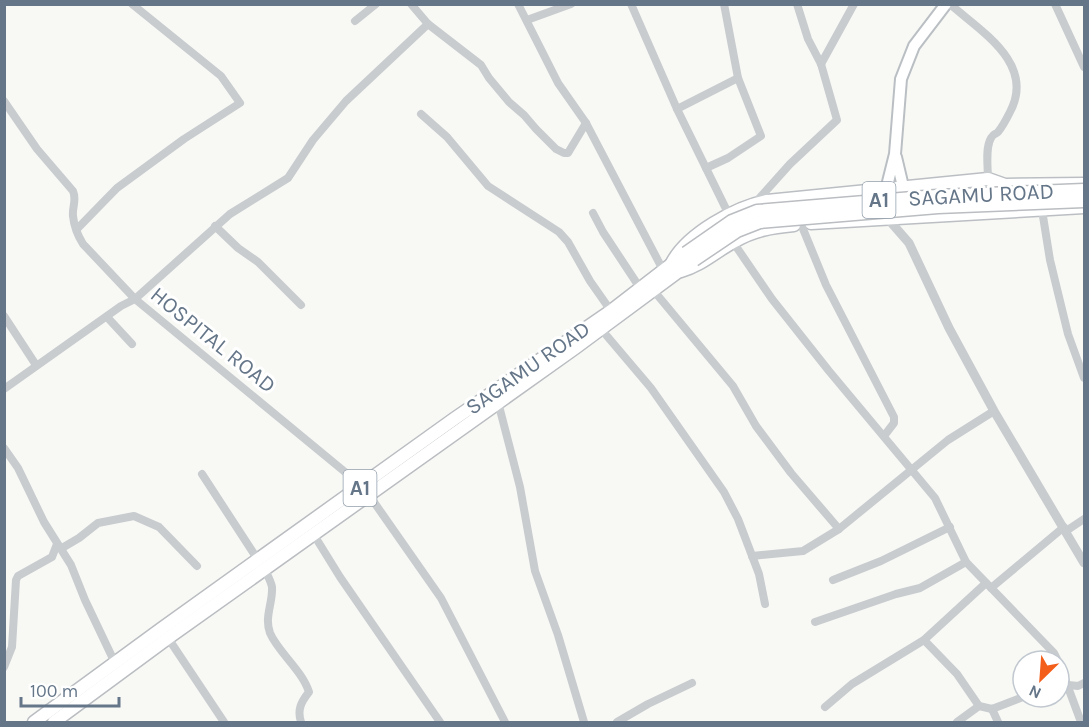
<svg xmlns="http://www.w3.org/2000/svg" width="1089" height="727" font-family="Karla,sans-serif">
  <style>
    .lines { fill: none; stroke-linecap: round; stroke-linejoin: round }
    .secondary-casing { stroke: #babfc4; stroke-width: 14 }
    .primary-casing { stroke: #bbbfc3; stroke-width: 15 }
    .trunk-casing { stroke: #babdc1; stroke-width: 15 }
    .minor { stroke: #c8cccf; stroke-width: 8 }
    .tertiary { stroke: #c8cccf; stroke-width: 9 }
    .secondary { stroke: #fff; stroke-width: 10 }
    .primary { stroke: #fff; stroke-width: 12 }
    .trunk { stroke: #fff; stroke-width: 12 }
    .trunk-bridge-casing { stroke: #babdc1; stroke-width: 15; stroke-linecap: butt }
    .trunk-bridge { stroke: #fff; stroke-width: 12 }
    .labels { text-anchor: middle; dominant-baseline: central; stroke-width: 6; stroke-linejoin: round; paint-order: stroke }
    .shield { fill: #fff; stroke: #939fac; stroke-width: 1.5 }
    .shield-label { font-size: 21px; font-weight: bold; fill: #657689 }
    .street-label { font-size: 22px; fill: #657689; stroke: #fff }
  </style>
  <rect width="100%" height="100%" fill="#f8f9f5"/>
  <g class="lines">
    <g class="secondary-casing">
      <g id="secondary">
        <path d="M896 157 905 195"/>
        <path d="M887 197 886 190 895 154 901 79 914 46 946 4"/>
      </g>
    </g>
    <g class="primary-casing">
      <g id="primary">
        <path d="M811 223 1084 207"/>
        <path d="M672 263C687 234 736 207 767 201L988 179 1005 185 1084 184"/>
        <path d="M681 271C702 265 716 251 735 241 754 230 772 227 794 225"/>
      </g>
    </g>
    <g class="trunk-casing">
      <g id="trunk">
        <path d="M34 722 161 629 454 419 611 311 686 253"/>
        <path d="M54 722 168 638 575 348 694 260"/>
      </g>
    </g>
    <g class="minor">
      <path d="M411 4 428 24 481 65 489 78 509 102 524 115 536 129 556 149 564 153H568L586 123"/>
      <path d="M518 4 558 83 586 123 663 270"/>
      <path d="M631 4 677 109 729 215"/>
      <path d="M950 4C980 31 1036 63 1010 112 1007 118 1003 126 998 132 995 135 994 133 991 138 985 148 988 168 988 179"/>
      <path d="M1055 4 1084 67"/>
      <path d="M527 20 571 4"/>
      <path d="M355 21 376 4"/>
      <path d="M821 64 854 4"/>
      <path d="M4 101 37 149 73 191C77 200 72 207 73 216 74 226 78 236 83 244L135 299 230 214 288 178 313 140 346 101 428 24"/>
      <path d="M677 109 738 78"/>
      <path d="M421 114 447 137 488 186 559 232 568 242 590 281 611 311"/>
      <path d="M706 168 728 158 761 136 738 78 724 4"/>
      <path d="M756 202 790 164 837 120 821 64 808 39 797 4"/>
      <path d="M1042 210 1050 260 1068 334 1084 378"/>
      <path d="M593 213 603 232 640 288"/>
      <path d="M801 224 826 285 894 417V423L884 436"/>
      <path d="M215 226 238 248 258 262 301 305"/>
      <path d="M77 229 117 188 184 139 240 103 221 76 132 4"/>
      <path d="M733 242 772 299 829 371 935 498 966 562 1054 653 1058 661"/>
      <path d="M654 291 733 386 756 426 791 473 839 529"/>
      <path d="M4 316 36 365"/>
      <path d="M107 317 132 344"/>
      <path d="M601 329 651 388 724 492 738 519 759 574 765 604"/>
      <path d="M4 389 121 306 135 299 362 486"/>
      <path d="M498 402 520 487 535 571 558 635 584 722"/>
      <path d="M4 448 18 468 44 522 71 565 85 600 115 663"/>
      <path d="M202 474 258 560"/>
      <path d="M369 495 441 598 505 722"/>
      <path d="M1066 531 1084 519"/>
      <path d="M314 535 340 577 440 722"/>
      <path d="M62 548 79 538 98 523 134 516 159 527 197 566"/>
      <path d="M752 556 803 551 839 529 948 440 994 411"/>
      <path d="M265 569C267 575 271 581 272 587 273 603 264 617 270 633 278 652 302 670 309 692 301 702 297 710 301 722"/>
      <path d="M833 580 881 561 950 527"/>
      <path d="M991 588 1064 527"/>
      <path d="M815 622 896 594 920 588 966 562"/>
      <path d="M168 638 224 722"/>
      <path d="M924 640 957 674 979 706"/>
      <path d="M1059 663 1081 722"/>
      <path d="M4 667 12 647 16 580 18 576 52 557 57 544"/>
      <path d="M1059 684 1078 686 1084 683"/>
      <path d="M825 707 852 684 924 640 986 583"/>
      <path d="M992 709 998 722"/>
      <path d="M617 722 648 704 692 683"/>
      <path d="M957 722 979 706 992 709 1023 697"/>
    </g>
    <path class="tertiary" d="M888 219 909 243 949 328 994 411 1084 563"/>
    <use href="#secondary" class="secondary"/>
    <use href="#primary" class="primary"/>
    <use href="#trunk" class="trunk"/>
    <g class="trunk-bridge-casing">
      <g id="trunk-bridge">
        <path d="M686 253 732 221 757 211 937 196 1084 190"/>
        <path d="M694 260 737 231 760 222 938 207 1084 201"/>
      </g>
    </g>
    <use href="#trunk-bridge" class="trunk-bridge"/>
  </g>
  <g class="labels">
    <g class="shield">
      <rect x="862.5" y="182" width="33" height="36" rx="4.5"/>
      <rect x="343.5" y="470" width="33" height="36" rx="4.5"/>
    </g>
    <g class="shield-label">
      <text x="879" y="200">A1</text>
      <text x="360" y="488">A1</text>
    </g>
    <g class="street-label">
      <text transform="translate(981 195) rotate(-3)">SAGAMU ROAD</text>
      <text transform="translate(213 340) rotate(39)">HOSPITAL ROAD</text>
      <text transform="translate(528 368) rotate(-35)">SAGAMU ROAD</text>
    </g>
  </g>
  <rect width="1089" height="727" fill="none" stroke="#657689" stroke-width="12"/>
  <g transform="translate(1041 679) rotate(205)"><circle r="28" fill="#ffffff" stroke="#c1c8d0" stroke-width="1.5"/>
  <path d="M0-4.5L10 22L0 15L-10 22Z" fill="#f35e1b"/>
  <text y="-9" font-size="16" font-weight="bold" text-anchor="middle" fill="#657689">N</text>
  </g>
  <path d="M21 697v9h98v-9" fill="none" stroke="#657689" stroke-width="3"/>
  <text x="30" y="697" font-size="18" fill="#657689" stroke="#ffffff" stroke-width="4.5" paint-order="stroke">100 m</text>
</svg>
